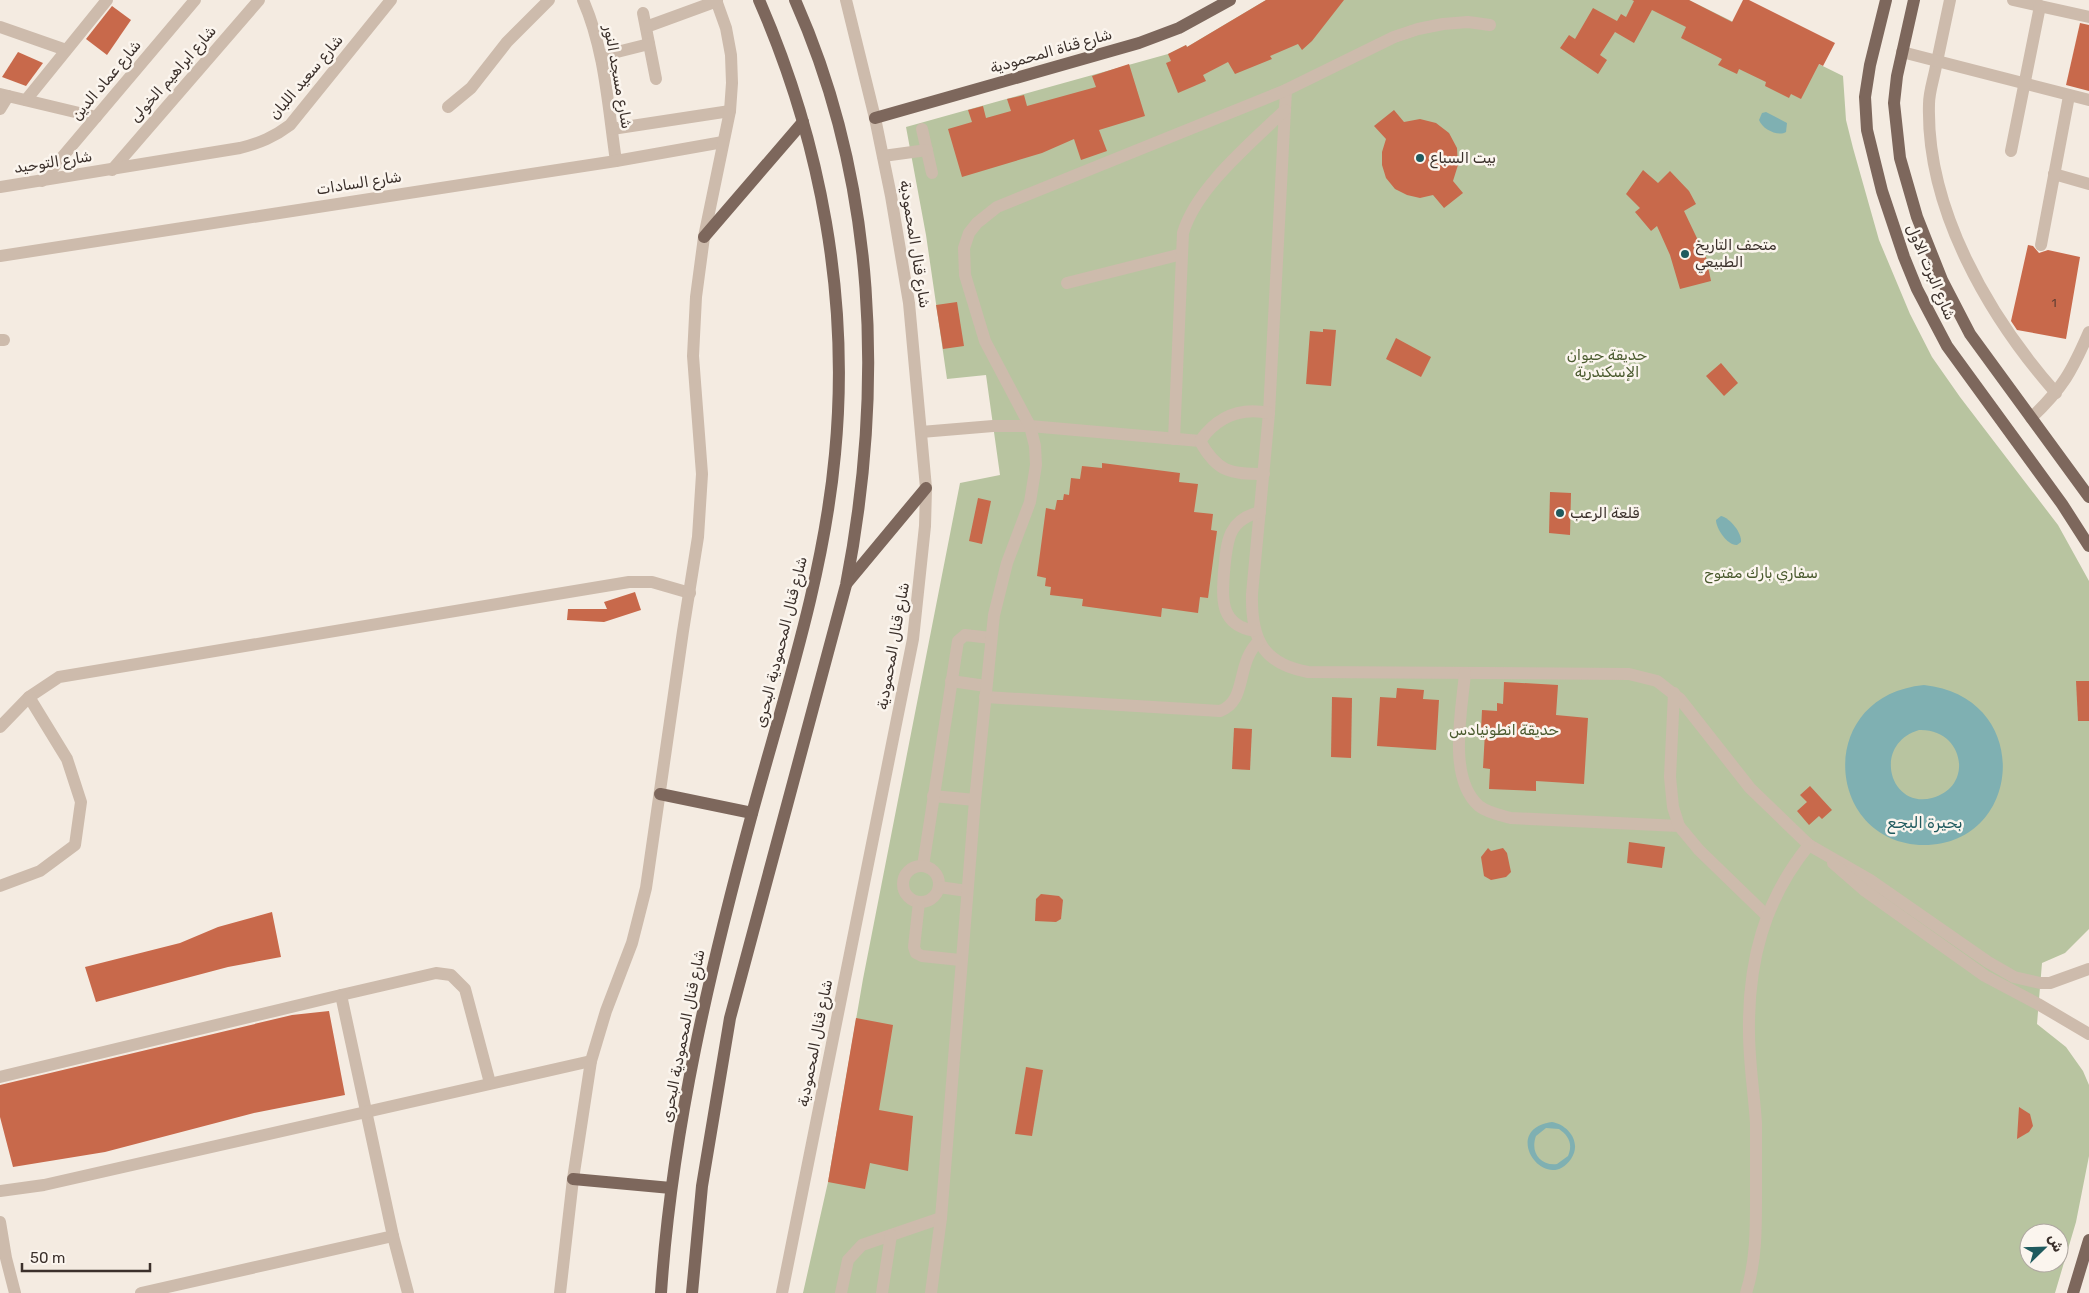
<svg xmlns="http://www.w3.org/2000/svg" width="2089" height="1293" font-family="Rubik,'Noto Sans Arabic',sans-serif">
  <style>
    .green { fill: #b8c4a0; fill-rule: evenodd }
    .water { fill: #7fb0b2; fill-rule: evenodd }
    .building { fill: #c8694b }
    .lines { fill: none; stroke-linecap: round; stroke-linejoin: round }
    .minor { stroke: #cdbbac; stroke-width: 12 }
    .major { stroke: #7d675c; stroke-width: 12 }
    .poi-dot { fill: #1f5a5e; stroke: #fbf5ee; stroke-width: 2 }
    .labels { text-anchor: middle; dominant-baseline: central; stroke-width: 5; stroke-linejoin: round; paint-order: stroke }
    .number-label { font-size: 12px; fill: #5e3e33 }
    .street-label { font-size: 15px; fill: #3b302b; stroke: #fbf5ee }
    .poi-label { font-size: 15px; fill: #3b302b; stroke: #fbf5ee; text-anchor: start }
    .park-label { font-size: 15px; fill: #4a5a2e; stroke: #fbf5ee }
    .water-label { font-size: 16px; font-style: italic; fill: #1f5a5e; stroke: #fbf5ee }
  </style>
  <rect width="100%" height="100%" fill="#f4ebe1"/>
  <path class="green" d="M1266 0H1689L1843 76 1846 120 1853 148 1879 240 1910 314 1932 357 1960 397 2058 525 2089 581V929L2065 953 2042 963 2037 1024 2066 1047 2083 1071 2089 1085V1156L2076 1222 2055 1293H803L828 1182 863 979 960 483 1000 475 986 375 947 379 926 235 906 127 1168 54 1186 45 1187 47ZM2029 1233H2059V1263H2029Z"/>
  <g class="water">
    <path d="M1766 112 1787 123 1786 132C1778 137 1762 129 1759 120L1762 113Z"/>
    <path d="M1721 516C1730 518 1742 533 1741 542L1737 545C1728 546 1716 529 1716 520Z"/>
    <path d="M1924 685C2035 697 2023 845 1924 845 1825 844 1813 696 1924 685ZM1919 730C1964 728 1975 787 1932 798 1889 809 1872 744 1919 730Z"/>
    <path d="M1552 1122C1569 1125 1582 1143 1571 1159 1545 1196 1499 1129 1552 1122ZM1546 1128 1559 1129C1569 1136 1573 1144 1568 1156L1557 1164C1540 1166 1530 1152 1536 1136Z"/>
  </g>
  <g class="building">
    <path d="M1266 0H1344L1312 41 1302 50 1298 44 1270 56 1272 59 1235 74 1228 62 1203 75 1206 81 1178 93 1166 63 1171 61 1168 54 1186 45 1187 47Z"/>
    <path d="M1632 0H1689L1732 22 1743 0H1749L1835 43 1823 66 1819 64 1801 99 1791 94 1789 98 1765 86 1766 82 1739 69 1737 74 1718 65 1722 59 1681 38 1686 27 1652 10 1634 43 1615 32 1600 55 1607 60 1598 74 1560 48 1569 35 1575 39 1593 8 1617 21 1621 14 1626 17 1634 1Z"/>
    <path d="M112 6 131 20 107 55 86 39Z"/>
    <path d="M2080 23 2089 25V91L2066 85Z"/>
    <path d="M18 52 43 63 26 86 2 77Z"/>
    <path d="M1129 64 1145 116 1099 130 1107 151 1081 160 1074 139 1042 153 962 177 948 129 972 122 968 110 983 106 986 118 1011 111 1007 99 1024 95 1027 106 1096 87 1092 76Z"/>
    <path d="M1394 110 1404 122 1420 119 1436 123 1449 133 1457 148 1458 165 1453 181 1463 193 1444 208 1433 195 1420 198 1407 195 1395 189 1386 178 1382 165V152L1386 139 1374 126Z"/>
    <path d="M1643 170 1658 183 1670 171 1689 191 1696 204 1684 211 1706 257 1711 281 1680 289 1670 255 1657 226 1651 231 1635 212 1640 208 1626 194Z"/>
    <path d="M2028 245 2033 246 2039 253 2048 250 2080 257 2066 339 2017 330 2011 321Z"/>
    <path d="M957 302 964 346 943 349 936 305Z"/>
    <path d="M1323 329 1336 330 1331 386 1306 384 1310 331 1323 332Z"/>
    <path d="M1396 338 1431 357 1421 377 1386 359Z"/>
    <path d="M1721 363 1738 383 1724 396 1706 376Z"/>
    <path d="M1102 463 1180 473 1179 482 1198 484 1194 512 1213 514 1211 530 1217 531 1208 598 1200 597 1198 613 1162 608 1161 617 1082 606 1083 599 1050 595 1051 587 1045 586 1046 578 1037 576 1046 508 1055 510 1057 500H1063L1064 494 1069 495 1071 478 1080 479 1082 466 1102 468Z"/>
    <path d="M1550 492 1571 493 1570 535 1549 533Z"/>
    <path d="M978 498 991 501 982 544 969 541Z"/>
    <path d="M635 592 641 610 604 622 567 620 568 609H607L604 602Z"/>
    <path d="M2076 681H2089V721H2078Z"/>
    <path d="M1504 682 1558 685 1556 715 1588 718 1584 784 1536 781V791L1489 789 1490 769 1483 768 1485 732 1481 731 1482 710 1497 711V703L1503 704Z"/>
    <path d="M1397 688 1424 690 1423 699 1439 700 1436 750 1377 746 1380 697 1396 698Z"/>
    <path d="M1332 697 1352 698 1351 758 1331 757Z"/>
    <path d="M1234 728 1252 729 1250 770 1232 769Z"/>
    <path d="M1810 786 1832 810 1822 819 1819 816 1809 825 1797 811 1807 802 1800 795Z"/>
    <path d="M1629 842 1665 847 1662 868 1627 863Z"/>
    <path d="M1488 848 1491 851 1503 848 1507 853 1511 872 1506 877 1491 880 1484 876 1481 857Z"/>
    <path d="M1041 894 1059 896 1063 900 1061 919 1056 922 1035 921 1036 899Z"/>
    <path d="M272 912 281 957 228 967 96 1002 85 967 180 943 218 927Z"/>
    <path d="M329 1011 345 1095 254 1113 105 1152 13 1167 0 1117V1085L292 1015Z"/>
    <path d="M856 1018 893 1025 879 1110 913 1116 908 1171 870 1163 865 1189 828 1182Z"/>
    <path d="M1026 1067 1043 1070 1032 1136 1015 1134Z"/>
    <path d="M2019 1107 2030 1114 2033 1126 2029 1132 2017 1139Z"/>
  </g>
  <g class="lines">
    <g class="minor">
      <path d="M583 0C605 50 608 107 616 161"/>
      <path d="M1950 0C1945 24 1940 47 1935 71 1933 81 1929 93 1929 104 1926 209 1989 317 2056 393"/>
      <path d="M2013 0 2089 17"/>
      <path d="M643 13 656 79"/>
      <path d="M0 27 66 50"/>
      <path d="M646 27 717 1"/>
      <path d="M1902 52 2089 100"/>
      <path d="M601 56 649 44"/>
      <path d="M1286 90 1269 413 1252 594C1251 638 1262 664 1308 672L1629 674 1657 681 1680 699 1750 788 1809 845 1870 880 1988 962 2014 977 2040 983H2050L2089 969"/>
      <path d="M0 94 96 117"/>
      <path d="M26 100 107 0"/>
      <path d="M448 107 471 88 507 42 549 0"/>
      <path d="M0 109 8 96"/>
      <path d="M612 129 730 111"/>
      <path d="M922 129 932 173"/>
      <path d="M2011 151 2040 6"/>
      <path d="M883 156 927 150"/>
      <path d="M112 170 259 0"/>
      <path d="M2054 174 2089 184"/>
      <path d="M42 181 195 0"/>
      <path d="M0 187 240 148C260 143 274 137 290 125L391 0"/>
      <path d="M2041 245 2069 96"/>
      <path d="M0 256 616 161 723 142"/>
      <path d="M1067 283 1182 254"/>
      <path d="M0 340H4"/>
      <path d="M2031 418C2063 388 2072 371 2089 332"/>
      <path d="M921 432 993 426H1030L1200 441"/>
      <path d="M1174 439 1183 233C1196 188 1251 143 1285 110"/>
      <path d="M1200 441C1217 417 1240 407 1269 413"/>
      <path d="M1200 441C1217 472 1230 474 1264 474"/>
      <path d="M1255 631C1220 625 1222 600 1224 572 1227 542 1227 520 1260 512"/>
      <path d="M1465 673C1462 710 1447 778 1479 806 1488 813 1500 815 1511 818L1679 826"/>
      <path d="M951 681 986 686"/>
      <path d="M1674 693 1670 777 1673 807 1679 826 1699 850 1766 915"/>
      <path d="M985 697 1220 711C1248 701 1235 664 1259 641"/>
      <path d="M0 727 29 697 59 677 629 582H652L690 593"/>
      <path d="M933 796 975 800"/>
      <path d="M1833 863 1864 890 1985 976 2038 1004 2089 1034"/>
      <path d="M923 866 958 641 965 635 991 638"/>
      <circle cx="921" cy="884" r="18"/>
      <path d="M0 886 40 871 75 845 81 802 67 759 29 697"/>
      <path d="M939 887 967 891"/>
      <path d="M919 902 914 947 916 953 922 956 960 960"/>
      <path d="M341 995 436 973 451 975 465 989 490 1083"/>
      <path d="M0 1077 341 995 393 1236 141 1293"/>
      <path d="M0 1191 44 1185 591 1061"/>
      <path d="M0 1222 6 1258 15 1293"/>
      <path d="M393 1236 408 1293"/>
      <path d="M560 1293 573 1179 591 1061 606 1011 632 943 646 888 683 631 698 537 702 474 693 356 696 297 704 237 730 111 732 83 731 55 726 28 716 0"/>
      <path d="M782 1293 913 639 925 526 926 488 909 303 891 196 875 118 846 0"/>
      <path d="M841 1293 848 1260 862 1245 941 1218"/>
      <path d="M882 1293 891 1235"/>
      <path d="M931 1293 941 1218 975 800 994 615 1007 563 1030 502 1036 465 1035 446 1030 426 985 341 965 275 964 248 969 233 977 223 997 207 1286 90 1394 37 1418 29 1443 24 1468 22 1490 25"/>
      <path d="M1746 1293C1757 1259 1756 1223 1756 1188 1756 1166 1756 1145 1756 1123 1754 1093 1749 1062 1749 1032 1748 962 1764 900 1809 845"/>
    </g>
    <g class="major">
      <path d="M1886 0 1870 65 1865 97 1867 130 1882 191 1904 257 1917 289 1947 346 2062 504 2089 546"/>
      <path d="M1914 0 1897 76 1894 103 1900 158 1917 217 1942 280 1970 334 2089 497"/>
      <path d="M875 118 1139 43 1179 28 1230 0"/>
      <path d="M704 237 803 122"/>
      <path d="M847 583 926 488"/>
      <path d="M660 794 752 813"/>
      <path d="M573 1179 671 1188"/>
      <path d="M661 1293C672 1129 710 969 753 810 785 693 824 575 835 454 850 299 821 142 759 0"/>
      <path d="M692 1293 702 1186 730 1018 846 585C884 389 877 184 795 0"/>
      <path d="M2073 1293 2089 1240"/>
    </g>
  </g>
  <g class="poi-dot">
    <circle cx="1420" cy="158" r="5"/>
    <circle cx="1685" cy="254" r="5"/>
    <circle cx="1560" cy="513" r="5"/>
  </g>
  <g class="labels">
    <g class="number-label">
      <text x="2054" y="303">1</text>
    </g>
    <g class="street-label">
      <text transform="translate(1051 51) rotate(-16)">شارع قناة المحمودية</text>
      <text transform="translate(173 74) rotate(-49)">شارع ابراهيم الخولى</text>
      <text transform="translate(306 77) rotate(-50)">شارع سعيد اللبان</text>
      <text transform="translate(618 77) rotate(80)">شارع مسجد النور</text>
      <text transform="translate(106 80) rotate(-50)">شارع عماد الدين</text>
      <text transform="translate(53 162) rotate(-9)">شارع التوحيد</text>
      <text transform="translate(359 183) rotate(-9)">شارع السادات</text>
      <text transform="translate(915 244) rotate(81)">شارع قنال المحمودية</text>
      <text transform="translate(1931 272) rotate(67)">شارع البرت الاول</text>
      <text transform="translate(781 642) rotate(-76)">شارع قنال المحمودية البحرى</text>
      <text transform="translate(893 646) rotate(-80)">شارع قنال المحمودية</text>
      <text transform="translate(683 1036) rotate(-79)">شارع قنال المحمودية البحرى</text>
      <text transform="translate(815 1043) rotate(-79)">شارع قنال المحمودية</text>
    </g>
    <g class="poi-label">
      <text x="1430" y="158">بيت السباع</text>
      <text x="1695" y="245">متحف التاريخ<tspan x="1695" dy="17">الطبيعي</tspan></text>
      <text x="1570" y="513">قلعة الرعب</text>
    </g>
    <g class="park-label">
      <text x="1607" y="355">حديقة حيوان<tspan x="1607" dy="17">الإسكندرية</tspan></text>
      <text x="1761" y="573">سفاري بارك مفتوح</text>
      <text x="1504" y="730">حديقة انطونيادس</text>
    </g>
    <g class="water-label">
      <text x="1925" y="822">بحيرة البجع</text>
    </g>
  </g>
  <g transform="translate(2044 1248) rotate(67)"><circle r="24" fill="#fbf5ee" stroke="#aea6a0"/>
  <path d="M0-4L9 19L0 12L-9 19Z" fill="#1f5a5e"/>
  <text y="-8" font-size="14" font-weight="bold" text-anchor="middle" fill="#3b302b">ش</text>
  </g>
  <path d="M22 1263v8h128v-8" fill="none" stroke="#3b302b" stroke-width="2.5"/>
  <text x="30" y="1263" font-size="15" fill="#3b302b" stroke="#fbf5ee" stroke-width="4" paint-order="stroke">50 m</text>
</svg>
